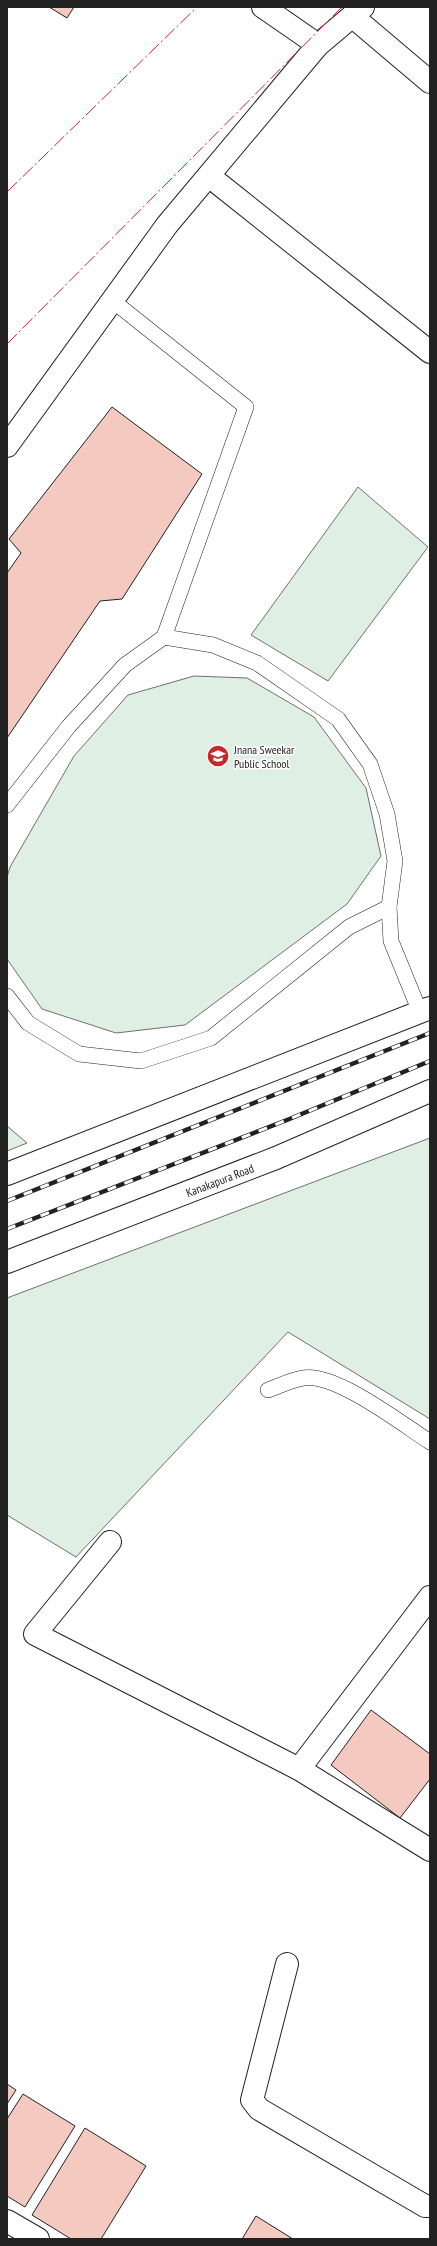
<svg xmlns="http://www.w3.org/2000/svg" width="437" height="2246" font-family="'PT Sans Narrow',sans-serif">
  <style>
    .green { fill: #e0efe3; stroke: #6f6f6f }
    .building { fill: #f3c9c0; stroke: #222 }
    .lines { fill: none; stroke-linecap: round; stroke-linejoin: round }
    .service-casing { stroke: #222; stroke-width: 16 }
    .minor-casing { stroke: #222; stroke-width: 24 }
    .tertiary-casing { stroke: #222; stroke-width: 24 }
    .trunk-casing { stroke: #222; stroke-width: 24 }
    .service { stroke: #fff; stroke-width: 15 }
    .minor { stroke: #fff; stroke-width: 22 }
    .tertiary { stroke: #fff; stroke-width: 22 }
    .trunk { stroke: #fff; stroke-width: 22 }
    .rail-casing { stroke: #222; stroke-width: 4.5 }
    .rail { stroke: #fff; stroke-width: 3; stroke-dasharray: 9; stroke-linecap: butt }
    .power { stroke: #c62828; stroke-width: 1; stroke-dasharray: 14 3 2 3; stroke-linecap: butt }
    .labels { text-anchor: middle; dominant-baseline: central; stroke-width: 3; stroke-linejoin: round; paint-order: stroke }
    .poi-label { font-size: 12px; fill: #222; stroke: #fff; text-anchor: start }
    .street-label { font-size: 12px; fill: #222; stroke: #fff }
  </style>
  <rect width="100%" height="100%" fill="#fff"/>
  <g class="green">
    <path d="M358 487 428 547 328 681 251 635Z"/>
    <path d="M194 676 247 678 314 717 366 788 381 856 347 904 185 1025 116 1033 42 1009 7 959V877L10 867 74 756 128 695Z"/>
    <path d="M7 1126 27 1143 7 1151Z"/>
    <path d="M430 1138V1419L288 1332 76 1557 7 1515V1298Z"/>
  </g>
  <g class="building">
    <path d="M49 7H74L67 18Z"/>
    <path d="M112 407 202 474 122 599 100 601 7 738V573L21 553 9 539Z"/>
    <path d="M371 1710 430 1754V1779L400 1818 331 1765Z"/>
    <path d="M7 2084 16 2090 7 2104Z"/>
    <path d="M23 2094 75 2126 25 2207 7 2196V2119Z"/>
    <path d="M85 2128 146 2166 101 2239H71L32 2215Z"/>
    <path d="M256 2216 293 2239H242Z"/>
  </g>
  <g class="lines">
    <g class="service-casing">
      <g id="service">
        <path d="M164 637 213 645 257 663 338 719 370 764 387 814 395 861 389 907 391 941 420 1012"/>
        <path d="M7 805 69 726 125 665 164 637 246 407 113 301"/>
        <path d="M7 996 28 1023 79 1054 141 1061 211 1038 349 927 389 907"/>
        <path d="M268 1390C279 1386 291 1380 303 1378 335 1372 402 1424 430 1442"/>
      </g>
    </g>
    <g class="minor-casing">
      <g id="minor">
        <path d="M263 7 318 45"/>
        <path d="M352 16 430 82"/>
        <path d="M209 176 430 352"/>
        <path d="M110 1542 35 1634 299 1769 430 1850"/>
        <path d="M299 1769 430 1597"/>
        <path d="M287 1964 252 2100 259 2109 425 2206H430"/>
        <path d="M7 2221 38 2239"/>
      </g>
    </g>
    <g class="tertiary-casing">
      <path id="tertiary" d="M7 446 167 225 318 45 363 7"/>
    </g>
    <g class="trunk-casing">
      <g id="trunk">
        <path d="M7 1174 430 1008"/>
        <path id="s1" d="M7 1262 276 1158 430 1091"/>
      </g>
    </g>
    <use href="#service" class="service"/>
    <use href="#minor" class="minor"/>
    <use href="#tertiary" class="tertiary"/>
    <use href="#trunk" class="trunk"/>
    <g class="rail-casing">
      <g id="rail">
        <path d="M7 1201 430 1033"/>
        <path d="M7 1229 287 1120 430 1061"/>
      </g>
    </g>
    <use href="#rail" class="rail"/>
    <g class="power">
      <path d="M7 192 197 7"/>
      <path d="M7 344 342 7"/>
    </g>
  </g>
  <defs>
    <g id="school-disc" transform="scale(1.15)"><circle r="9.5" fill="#c62828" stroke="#fff"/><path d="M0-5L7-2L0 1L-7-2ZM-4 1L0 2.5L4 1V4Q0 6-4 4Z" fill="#fff"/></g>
  </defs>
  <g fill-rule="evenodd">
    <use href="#school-disc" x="218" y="756"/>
  </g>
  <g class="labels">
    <g class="poi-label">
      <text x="234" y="749">Jnana Sweekar<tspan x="234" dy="14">Public School</tspan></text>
    </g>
    <g class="street-label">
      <text stroke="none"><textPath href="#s1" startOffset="228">Kanakapura Road</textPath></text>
    </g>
  </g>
  <rect width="437" height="2246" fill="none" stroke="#222222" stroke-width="16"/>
</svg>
